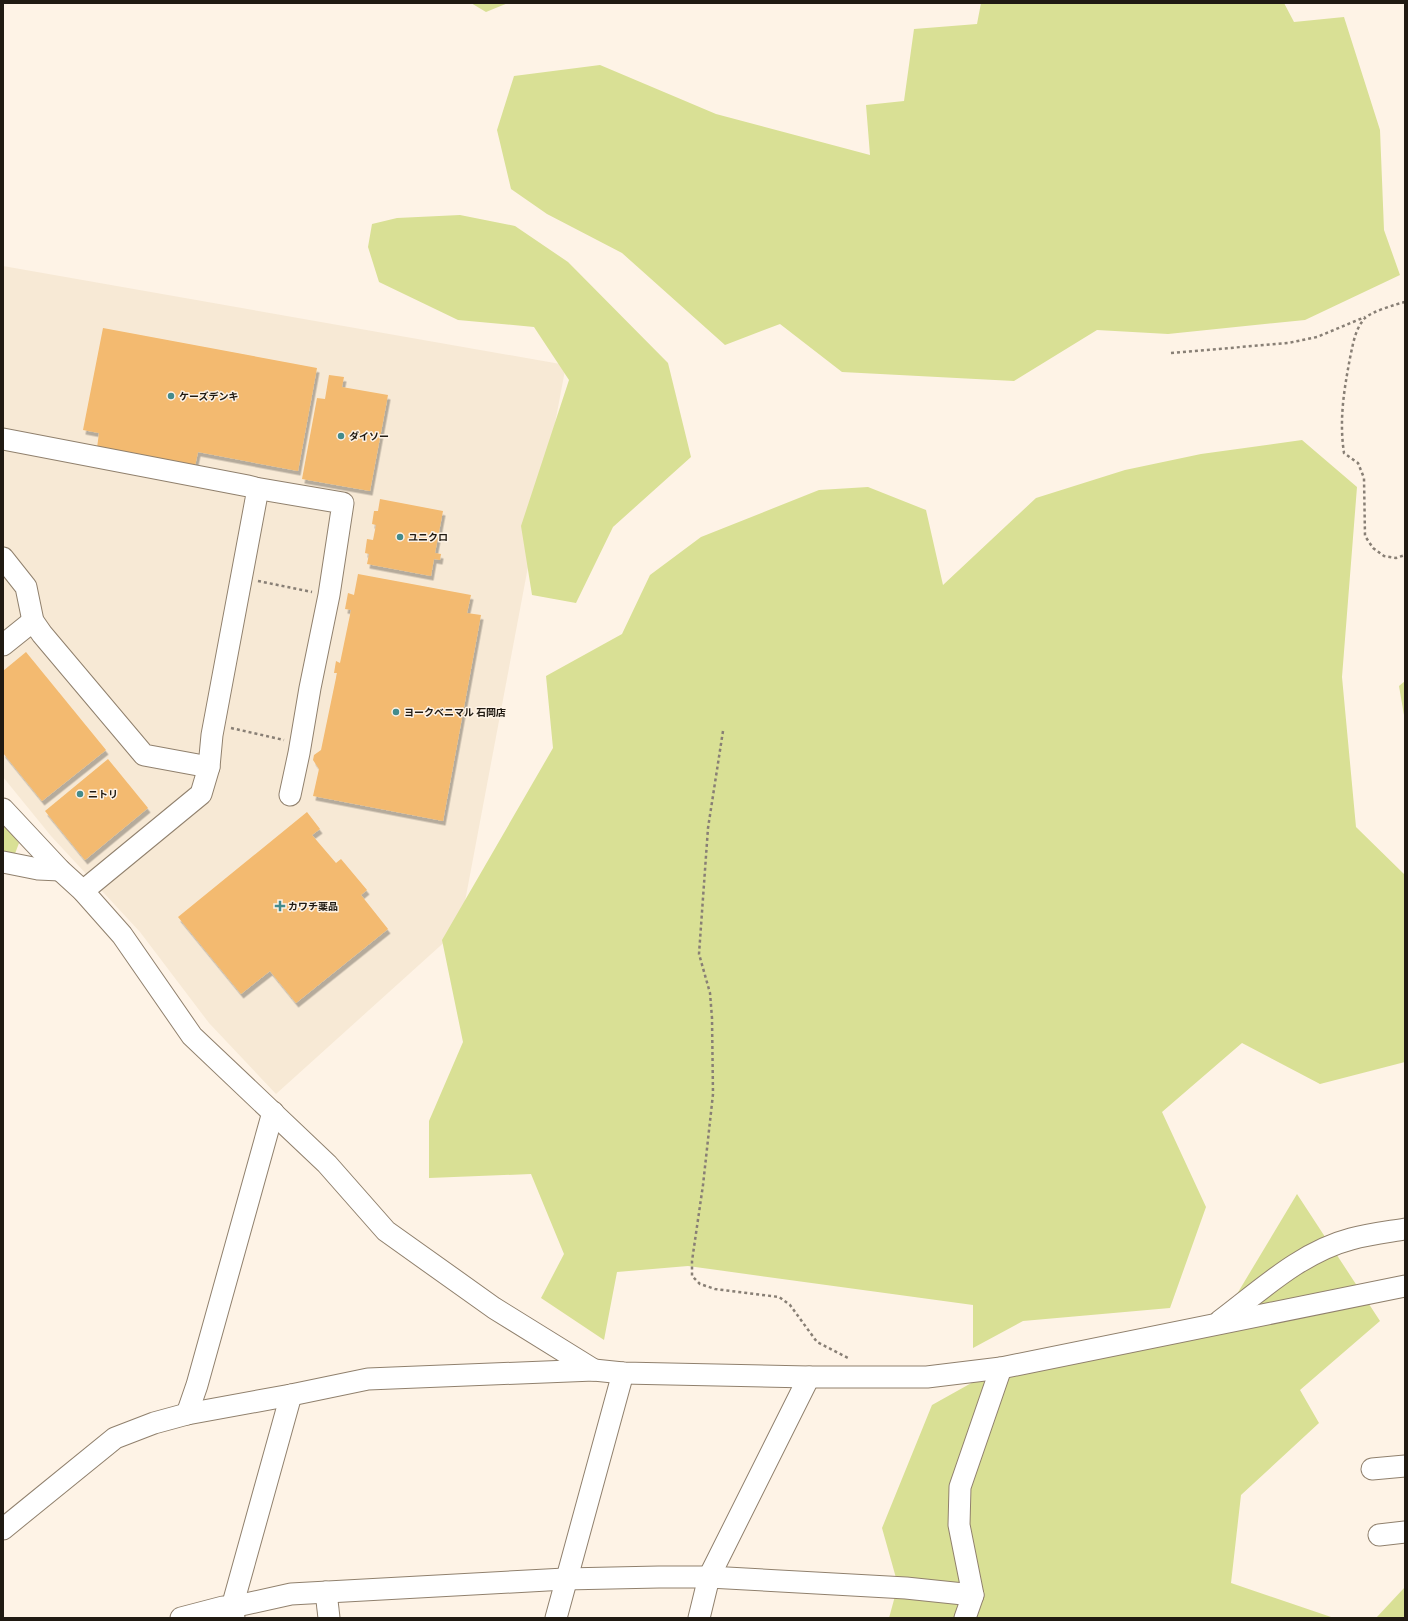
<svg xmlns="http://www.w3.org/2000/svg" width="1408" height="1621" font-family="Poppins,'Noto Sans JP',sans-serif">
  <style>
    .commercial { fill: #f7e9d5 }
    .green { fill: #d9e095 }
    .building { fill: #f3ba6f; filter: url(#shadow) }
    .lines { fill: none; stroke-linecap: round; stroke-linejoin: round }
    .minor-casing { stroke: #90806d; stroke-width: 23 }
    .path { stroke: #887f75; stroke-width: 2.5; stroke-dasharray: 3 3; stroke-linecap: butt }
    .minor { stroke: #fff; stroke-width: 21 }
    .poi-dot { fill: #438b8c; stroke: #fef3e6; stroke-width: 1.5 }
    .labels { text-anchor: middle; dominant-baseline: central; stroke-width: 3; stroke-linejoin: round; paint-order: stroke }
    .poi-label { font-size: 10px; font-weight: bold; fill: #201a12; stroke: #fef3e6; text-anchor: start }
  </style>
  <defs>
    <filter id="shadow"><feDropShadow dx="2.5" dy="4.5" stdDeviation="0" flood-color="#0004"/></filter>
  </defs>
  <rect width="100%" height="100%" fill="#fef3e6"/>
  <path class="commercial" d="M3 266 566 365 460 928 276 1094 209 1023 140 932 51 836 3 777Z"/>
  <g class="green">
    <path d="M471 3H508L486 12Z"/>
    <path d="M981 3H1284L1294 22 1344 17 1380 130 1384 230 1400 275 1305 320 1168 334 1097 330 1014 381 842 372 780 324 725 345 622 253 547 214 511 189 497 130 514 76 600 65 716 114 870 155 866 105 904 101 914 29 977 24Z"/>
    <path d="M460 215 515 226 568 262 668 363 691 457 613 527 576 603 532 595 521 526 569 380 534 327 458 320 379 282 368 247 372 224 397 218Z"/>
    <path d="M1302 440 1357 487 1342 677 1356 827 1405 875V1062L1320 1084 1242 1043 1162 1112 1206 1207 1170 1308 1023 1321 973 1348V1305L688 1266 617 1272 604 1340 541 1298 564 1254 531 1174 429 1178V1121L463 1042 442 940 553 748 546 676 622 634 650 575 701 537 819 490 868 487 926 510 943 585 1036 498 1125 470 1201 454Z"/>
    <path d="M1405 681V721L1399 686Z"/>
    <path d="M3 823 19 843 13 859 3 858Z"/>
    <path d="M1297 1194 1380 1321 1300 1390 1319 1423 1241 1495 1231 1583 1334 1618H889L898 1585 882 1528 932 1405 1025 1353 1216 1329Z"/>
    <path d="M1405 1587V1618H1376Z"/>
  </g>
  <g class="building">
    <path d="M103 328 317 368 298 471 198 452 195 466 97 448 99 433 83 430Z"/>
    <path d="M329 375 344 377 342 387 388 395 370 491 302 479 317 398 325 399Z"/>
    <path d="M380 499 443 511 435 553 441 554 440 560 434 559 431 576 367 564 369 554 365 553 367 539 373 540 376 525 372 524 374 511H378Z"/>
    <path d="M358 574 471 595 467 613 481 615 443 821 313 796 319 769 313 760 314 755 321 750 337 673H334L336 661 340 663 351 610 345 609 348 593 354 595Z"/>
    <path d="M26 652 106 750 42 801 3 753V671Z"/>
    <path d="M108 759 148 808 85 860 45 811Z"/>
    <path d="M307 812 320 829 312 835 336 863 341 859 367 890 361 895 388 929 296 1003 270 971 241 994 178 917Z"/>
  </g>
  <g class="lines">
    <g class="minor-casing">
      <g id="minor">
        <path d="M3 439 248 486 255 488 257 494 212 735 209 767 201 794 83 891"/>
        <path d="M255 488 343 503 329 595 310 688 299 753 290 795"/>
        <path d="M3 558 26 587 33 621 42 634 144 755 209 767"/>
        <path d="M3 645 33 621"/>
        <path d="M3 809 60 870 83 891 122 935 192 1036 327 1164 386 1231 494 1308 594 1370"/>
        <path d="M3 862 38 869 60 870"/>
        <path d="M1220 1321C1260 1291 1301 1252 1351 1239 1369 1234 1387 1232 1405 1229"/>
        <path d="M187 1414 197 1385 273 1112"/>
        <path d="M1372 1469 1405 1466"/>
        <path d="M3 1529 115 1438 154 1423 187 1414 291 1395 368 1379 594 1370 623 1373 809 1377H927L1001 1368 1405 1286"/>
        <path d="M1379 1535 1405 1532"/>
        <path d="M326 1592 329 1618"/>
        <path d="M181 1618 223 1607H232L291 1594 565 1579 659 1577H709L906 1588 973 1595"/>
        <path d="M234 1618 232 1607 291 1395"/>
        <path d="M556 1618 623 1373"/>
        <path d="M699 1618 709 1577 809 1377"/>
        <path d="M965 1618 973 1595 959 1525 960 1487 1001 1368"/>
      </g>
    </g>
    <g class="path">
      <path d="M1405 302C1396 304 1371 312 1365 318 1355 329 1353 344 1350 358 1344 390 1339 420 1344 453L1358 463 1364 478 1365 536 1373 548 1384 556 1396 558 1405 555"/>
      <path d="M1171 353 1288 343 1317 337 1365 317"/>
      <path d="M258 581 312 592"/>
      <path d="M231 728 284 740"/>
      <path d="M723 731 708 828 699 954 710 993 712 1018 713 1094 703 1185 692 1261V1276L700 1284 715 1289 779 1297 790 1305 817 1342 850 1359"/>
    </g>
    <use href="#minor" class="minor"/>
  </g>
  <g class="poi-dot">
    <circle cx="171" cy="396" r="4"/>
    <circle cx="341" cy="436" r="4"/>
    <circle cx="400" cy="537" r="4"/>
    <circle cx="396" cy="712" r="4"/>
    <circle cx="80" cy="794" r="4"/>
    <path d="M278 900h4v4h4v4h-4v4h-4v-4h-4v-4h4z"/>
  </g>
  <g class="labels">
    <g class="poi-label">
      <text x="179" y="396">ケーズデンキ</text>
      <text x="349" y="436">ダイソー</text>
      <text x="408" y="537">ユニクロ</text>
      <text x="404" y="712">ヨークベニマル 石岡店</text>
      <text x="88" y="794">ニトリ</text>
      <text x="288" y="906">カワチ薬品</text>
    </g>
  </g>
  <rect width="1408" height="1621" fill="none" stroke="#201a12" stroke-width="8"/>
</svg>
